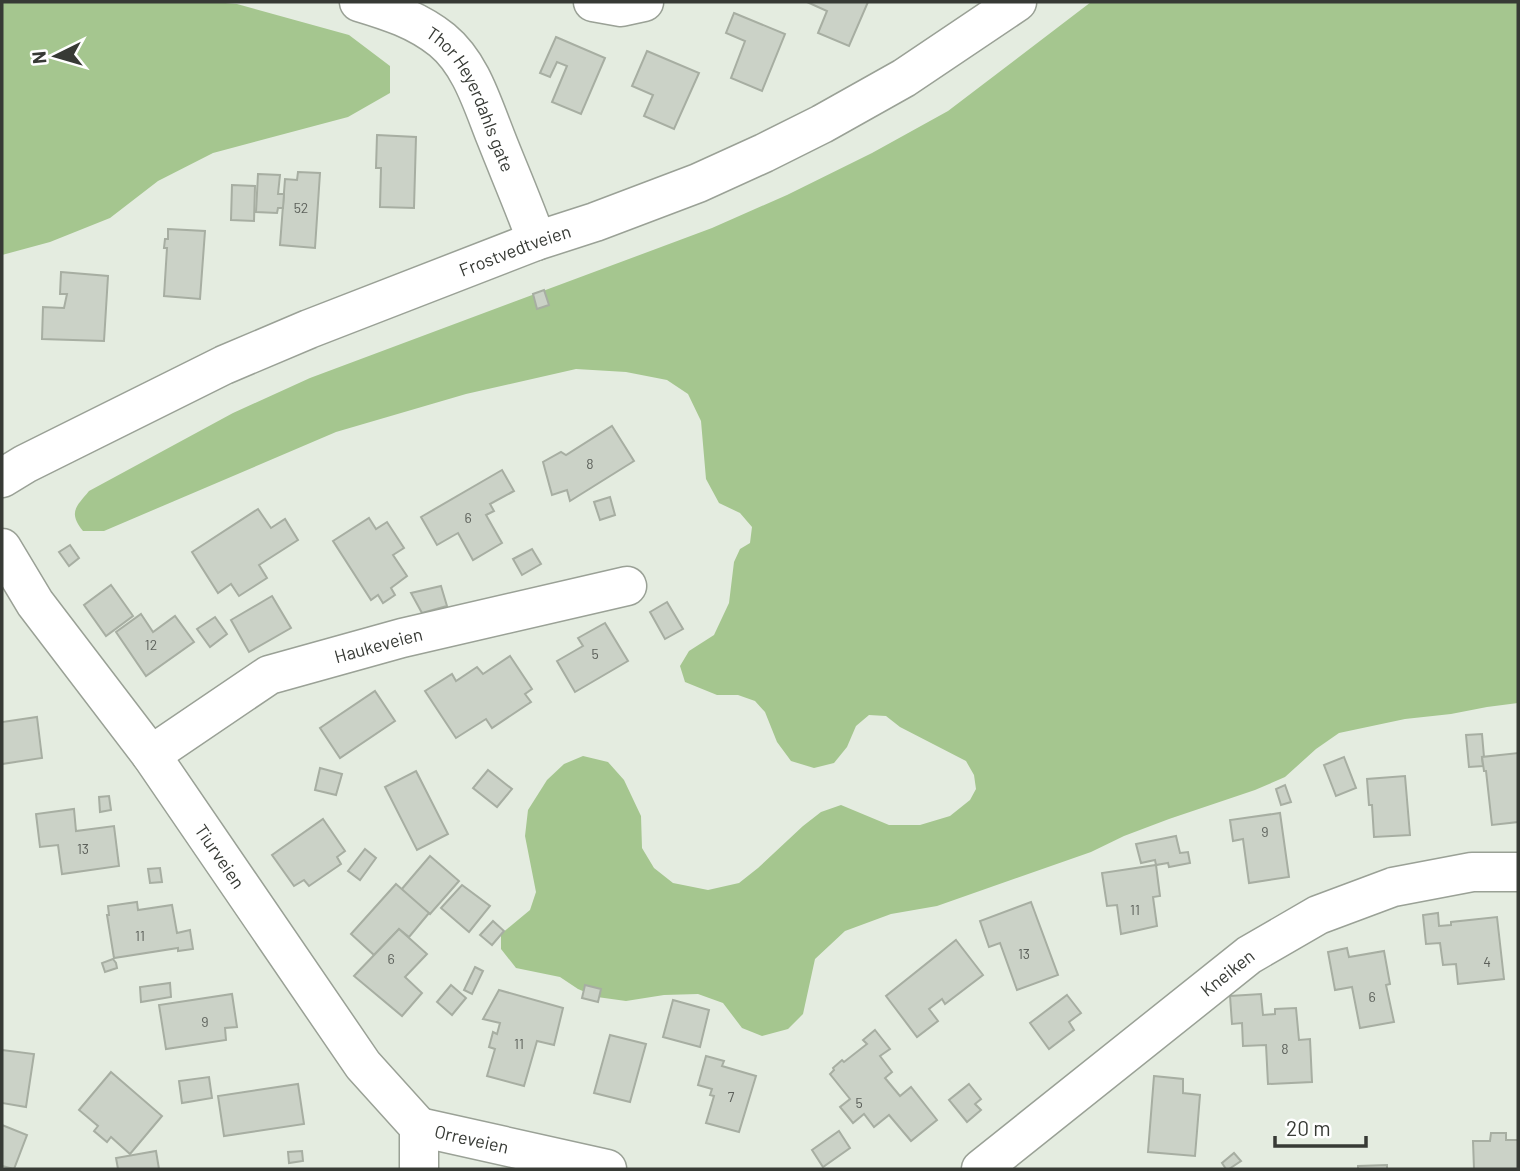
<svg xmlns="http://www.w3.org/2000/svg" width="1520" height="1171" font-family="Barlow,sans-serif">
  <style>
    .green { fill: #a5c68f }
    .building { fill: #cbd2c7; stroke: #a7aea2; stroke-width: 2 }
    .lines { fill: none; stroke-linecap: round; stroke-linejoin: round }
    .minor-casing { stroke: #9aa196; stroke-width: 41 }
    .minor { stroke: #fff; stroke-width: 38 }
    .labels { text-anchor: middle; dominant-baseline: central; stroke-width: 5; stroke-linejoin: round; paint-order: stroke }
    .number-label { font-size: 14px; fill: #5c605a }
    .street-label { font-size: 18px; fill: #373a35; stroke: #fff }
  </style>
  <rect width="100%" height="100%" fill="#e4ece0"/>
  <g class="green">
    <path d="M2 2H214L237 4 349 35 390 66V93L348 117 213 153 158 181 110 218 50 242 2 255Z"/>
    <path d="M1091 2H1518V703L1487 707 1451 714 1405 719 1339 733 1316 749 1285 777 1255 790 1169 819 1124 836 1091 852 937 906 891 914 845 931 815 959 803 1014 788 1029 762 1036 742 1028 723 1003 698 994 664 995 626 1001 597 997 578 989 560 977 516 968 501 949V934L530 910 536 892 525 836 528 810 547 780 564 764 583 756 608 762 624 780 641 816 642 848 654 868 673 883 708 890 739 883 758 868 803 826 821 812 841 805 889 825H920L950 816 970 800 976 789 974 775 966 761 900 727 886 716 869 715 856 726 847 747 834 763 814 768 791 761 777 742 765 712 755 701 738 695H717L685 682 680 666 689 651 714 635 729 603 734 562 740 549 750 543 752 527 740 513 719 503 706 479 701 421 688 394 667 380 626 372 576 369 466 394 336 432 104 531H83C68 512 76 507 89 491L233 413 310 378 712 228 787 195 872 153 948 111Z"/>
  </g>
  <g class="building">
    <path d="M807 2H868L849 46 818 33 827 11Z"/>
    <path d="M734 13 785 34 762 91 731 78 745 41 726 33Z"/>
    <path d="M556 37 605 58 581 114 552 102 567 66 557 62 550 77 540 73Z"/>
    <path d="M647 51 699 73 674 129 644 116 653 95 632 86Z"/>
    <path d="M377 135 416 137 414 208 380 207 381 168H376Z"/>
    <path d="M298 172 320 173 315 248 280 245 285 179 297 180Z"/>
    <path d="M258 174 280 175 278 194H284L283 208H278L277 213 256 212Z"/>
    <path d="M232 185 255 186 254 221 231 220Z"/>
    <path d="M168 229 205 231 200 299 164 296 167 248H164L165 239H168Z"/>
    <path d="M61 272 108 276 104 341 42 339 43 307 64 308 67 294H60Z"/>
    <path d="M544 290 549 305 537 309 533 294Z"/>
    <path d="M612 426 634 461 570 501 567 490 552 495 543 462 561 452 566 455Z"/>
    <path d="M502 470 514 491 490 504 494 511 486 515 502 543 473 560 458 533 437 545 421 517Z"/>
    <path d="M610 497 615 515 600 520 594 502Z"/>
    <path d="M258 509 271 528 285 519 298 540 259 565 267 578 239 596 231 584 218 593 192 552Z"/>
    <path d="M369 518 376 529 387 522 404 548 393 555 407 576 391 588 395 595 383 603 378 595 371 600 333 541Z"/>
    <path d="M70 545 79 558 69 566 59 552Z"/>
    <path d="M532 549 541 564 522 575 513 559Z"/>
    <path d="M111 585 133 616 106 636 84 605Z"/>
    <path d="M441 586 447 606 422 613 411 593Z"/>
    <path d="M272 596 291 628 249 652 231 620Z"/>
    <path d="M667 602 683 629 665 639 650 612Z"/>
    <path d="M141 614 153 632 175 616 194 642 146 676 116 632Z"/>
    <path d="M215 617 227 634 210 647 197 629Z"/>
    <path d="M605 623 628 661 575 692 557 661 583 646 578 638Z"/>
    <path d="M510 656 532 689 525 694 531 702 492 728 486 719 456 738 425 691 452 674 456 681 477 667 483 674Z"/>
    <path d="M375 691 395 721 340 758 320 728Z"/>
    <path d="M37 717 42 758 2 764V722Z"/>
    <path d="M1482 734 1484 757H1482L1483 766 1469 767 1466 735Z"/>
    <path d="M1518 753V822L1492 825 1486 771H1484L1482 757Z"/>
    <path d="M1344 757 1356 788 1336 796 1324 765Z"/>
    <path d="M320 768 342 774 336 795 315 790Z"/>
    <path d="M488 770 512 789 497 807 473 788Z"/>
    <path d="M416 771 448 834 417 850 385 787Z"/>
    <path d="M1405 776 1410 835 1374 837 1372 805H1369L1367 779Z"/>
    <path d="M1285 785 1291 802 1281 805 1276 789Z"/>
    <path d="M109 796 111 810 100 812 99 797Z"/>
    <path d="M74 809 76 831 114 826 119 866 62 874 58 845 40 847 36 814Z"/>
    <path d="M1280 813 1289 877 1249 883 1243 839 1233 841 1230 820Z"/>
    <path d="M323 819 345 851 337 857 341 864 309 886 304 880 294 886 272 855Z"/>
    <path d="M1176 836 1180 853 1188 852 1190 863 1169 867 1168 863 1156 865 1155 860 1141 863 1136 844Z"/>
    <path d="M365 849 376 858 360 880 348 871Z"/>
    <path d="M430 856 459 881 430 914 401 890Z"/>
    <path d="M1156 865 1160 896 1153 897 1157 926 1121 934 1117 905 1107 906 1102 873Z"/>
    <path d="M160 868 162 882 150 883 148 869Z"/>
    <path d="M396 884 429 913 409 937 399 929 374 955 351 934Z"/>
    <path d="M462 885 490 906 469 932 441 908Z"/>
    <path d="M137 902 138 910 172 905 177 933 190 930 193 949 178 951V948L114 958 107 915H109L108 906Z"/>
    <path d="M1031 902 1058 975 1017 990 1000 943 989 947 980 921Z"/>
    <path d="M1438 913 1439 926 1451 925V922L1497 917 1504 979 1458 984 1456 964 1443 965 1440 943 1426 944 1423 915Z"/>
    <path d="M493 921 504 931 492 945 480 935Z"/>
    <path d="M399 929 427 954 405 977 422 993 402 1016 354 976Z"/>
    <path d="M956 940 983 975 945 1004 942 999 929 1009 938 1021 917 1037 886 996Z"/>
    <path d="M1347 948 1349 957 1384 951 1390 984 1386 985 1394 1022 1360 1028 1352 987 1335 990 1328 952Z"/>
    <path d="M113 959 116 963 117 968 105 972 102 963Z"/>
    <path d="M475 967 483 971 472 994 464 990Z"/>
    <path d="M170 983 171 997 141 1002 140 987Z"/>
    <path d="M451 985 466 998 452 1015 437 1002Z"/>
    <path d="M585 985 601 989 598 1002 582 998Z"/>
    <path d="M499 990 563 1008 554 1045 537 1041 524 1086 487 1076 495 1049 489 1047 493 1032 497 1034 500 1023 483 1019Z"/>
    <path d="M232 994 237 1027 225 1028 226 1040 166 1049 159 1005Z"/>
    <path d="M1261 994 1263 1015 1275 1014V1009L1296 1008 1299 1040 1310 1039 1312 1082 1268 1084 1266 1045 1243 1046 1242 1023 1232 1024 1230 996Z"/>
    <path d="M1067 995 1081 1013 1069 1022 1074 1030 1049 1049 1030 1023Z"/>
    <path d="M673 1000 709 1010 700 1047 663 1037Z"/>
    <path d="M875 1030 890 1049 880 1056 892 1072 885 1078 900 1096 911 1087 937 1120 911 1141 889 1115 874 1127 864 1114 853 1123 840 1107 850 1099 830 1074 834 1070 833 1068 842 1060 844 1062 867 1044 863 1040Z"/>
    <path d="M610 1035 646 1044 630 1102 594 1093Z"/>
    <path d="M2 1050 34 1054 26 1107 2 1103Z"/>
    <path d="M706 1056 724 1061 722 1066 756 1076 739 1132 706 1123 714 1096 710 1095 712 1089 698 1085Z"/>
    <path d="M111 1072 162 1116 130 1154 111 1137 107 1142 94 1131 98 1126 79 1110Z"/>
    <path d="M1154 1076 1183 1079V1093L1200 1095 1195 1156 1148 1152Z"/>
    <path d="M209 1077 212 1098 182 1103 179 1081Z"/>
    <path d="M298 1084 304 1124 224 1136 218 1096Z"/>
    <path d="M969 1084 981 1099 975 1104 981 1110 967 1122 949 1100Z"/>
    <path d="M2 1125 27 1135 14 1169 2 1166Z"/>
    <path d="M839 1131 850 1148 823 1167 812 1150Z"/>
    <path d="M1491 1133H1506V1140H1518V1169H1474L1473 1141H1490Z"/>
    <path d="M156 1151 159 1169H118L116 1158Z"/>
    <path d="M302 1151 303 1161 289 1163 288 1152Z"/>
    <path d="M1234 1153 1241 1161 1229 1169H1226L1222 1163Z"/>
    <path d="M1387 1165V1169H1358V1166Z"/>
  </g>
  <g class="lines">
    <g class="minor-casing">
      <g id="minor">
        <path id="s1" d="M359 2C389 11 417 20 442 40 471 64 482 103 496 138 507 166 519 194 530 223L536 241"/>
        <path d="M593 2 621 7 644 2"/>
        <path id="s2" d="M2 478 25 464 224 365 309 329 536 241 595 222 698 183 764 153 822 124 904 78 1017 2"/>
        <path id="s3" d="M2 548 35 603 151 755 363 1065 419 1127V1169"/>
        <path id="s4" d="M151 755 269 675 402 638 627 586"/>
        <path id="s5" d="M419 1127 607 1169"/>
        <path id="s6" d="M981 1169 1249 955 1318 915 1393 887 1472 872H1518"/>
      </g>
    </g>
    <use href="#minor" class="minor"/>
  </g>
  <g class="labels">
    <g class="number-label">
      <text x="301" y="207">52</text>
      <text x="590" y="463">8</text>
      <text x="468" y="517">6</text>
      <text x="151" y="644">12</text>
      <text x="595" y="653">5</text>
      <text x="1265" y="831">9</text>
      <text x="83" y="848">13</text>
      <text x="1135" y="909">11</text>
      <text x="140" y="935">11</text>
      <text x="1024" y="953">13</text>
      <text x="391" y="958">6</text>
      <text x="1487" y="961">4</text>
      <text x="1372" y="996">6</text>
      <text x="205" y="1021">9</text>
      <text x="519" y="1043">11</text>
      <text x="1285" y="1048">8</text>
      <text x="731" y="1096">7</text>
      <text x="859" y="1102">5</text>
    </g>
    <g class="street-label">
      <text stroke="none"><textPath href="#s1" startOffset="158">Thor Heyerdahls gate</textPath></text>
      <text stroke="none"><textPath href="#s2" startOffset="562">Frostvedtveien</textPath></text>
      <text stroke="none"><textPath href="#s4" startOffset="256">Haukeveien</textPath></text>
      <text stroke="none"><textPath href="#s3" startOffset="378">Tiurveien</textPath></text>
      <text stroke="none"><textPath href="#s6" startOffset="315">Kneiken</textPath></text>
      <text stroke="none"><textPath href="#s5" startOffset="54">Orreveien</textPath></text>
    </g>
  </g>
  <rect width="1520" height="1171" fill="none" stroke="#373a35" stroke-width="7"/>
  <g transform="translate(56 56) rotate(265)" stroke="#ffffff" stroke-width="5" paint-order="stroke">
  <path d="M0-5L12 26L0 18L-12 26Z" fill="#373a35"/>
  <text y="-10" font-size="19" font-weight="bold" text-anchor="middle" fill="#373a35">N</text>
  </g>
  <path d="M1275 1136v10h91v-10" fill="none" stroke="#373a35" stroke-width="3.5"/>
  <text x="1286" y="1136" font-size="21" fill="#373a35" stroke="#ffffff" stroke-width="5" paint-order="stroke">20 m</text>
</svg>
